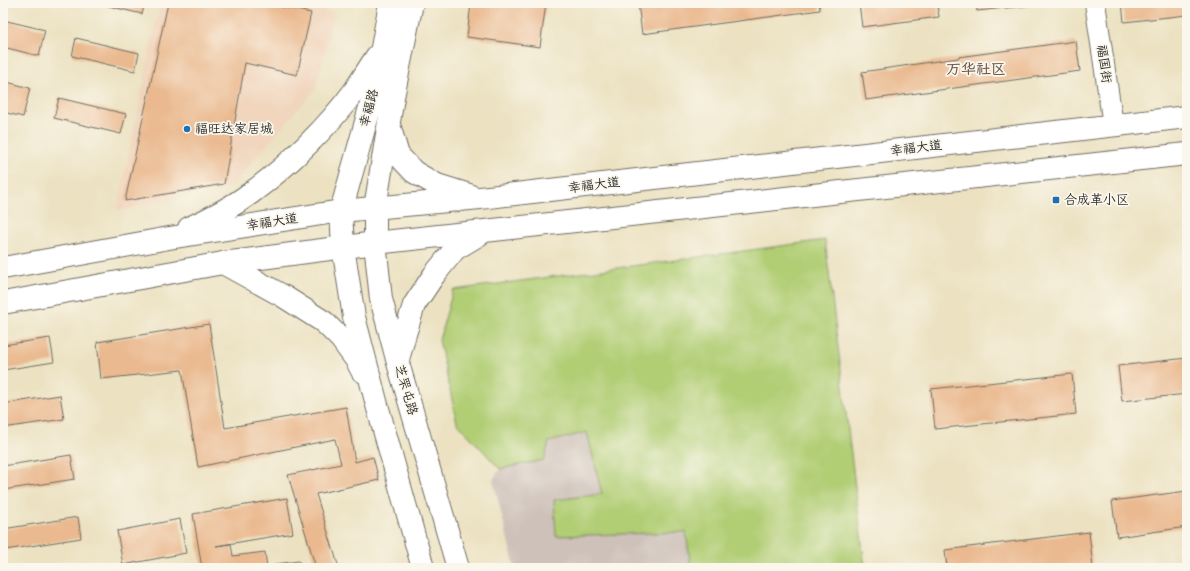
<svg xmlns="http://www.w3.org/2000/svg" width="1190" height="571" font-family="'Balsamiq Sans','LXGW WenKai TC',sans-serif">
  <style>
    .built { fill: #f1d5bd }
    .industrial { fill: #cec1ba }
    .green { fill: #b1ce74; stroke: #6e7c50 }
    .building { fill: #eab98f }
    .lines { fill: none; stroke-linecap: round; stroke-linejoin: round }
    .minor-casing { stroke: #6f6b60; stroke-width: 22 }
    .secondary-casing { stroke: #6f6b60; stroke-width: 24 }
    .minor { stroke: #fff; stroke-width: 20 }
    .secondary { stroke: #fff; stroke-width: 22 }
    .poi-dot { fill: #1f6fb2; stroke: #fbf7ec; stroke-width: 1.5 }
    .labels { text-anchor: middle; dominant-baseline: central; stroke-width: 3.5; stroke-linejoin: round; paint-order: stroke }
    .street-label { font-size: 13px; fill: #2b2b2b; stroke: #fbf7ec }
    .poi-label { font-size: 13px; fill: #2b2b2b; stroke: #fbf7ec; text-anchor: start }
    .quarter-label { font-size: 15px; font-weight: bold; fill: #6e5d4e; stroke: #fbf7ec }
  </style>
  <rect width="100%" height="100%" fill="#fbf7ec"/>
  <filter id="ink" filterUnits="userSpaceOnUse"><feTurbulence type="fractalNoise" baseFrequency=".025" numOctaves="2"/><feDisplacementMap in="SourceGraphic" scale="8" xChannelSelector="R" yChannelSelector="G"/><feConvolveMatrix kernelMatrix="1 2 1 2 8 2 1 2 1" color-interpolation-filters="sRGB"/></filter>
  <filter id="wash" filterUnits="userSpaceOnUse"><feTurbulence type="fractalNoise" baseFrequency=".012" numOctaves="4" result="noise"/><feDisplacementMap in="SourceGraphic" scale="16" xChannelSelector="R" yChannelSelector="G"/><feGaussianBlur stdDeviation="0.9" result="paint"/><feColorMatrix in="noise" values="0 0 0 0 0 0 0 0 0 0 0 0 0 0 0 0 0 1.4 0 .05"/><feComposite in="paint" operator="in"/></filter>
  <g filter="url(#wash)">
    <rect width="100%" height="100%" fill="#ece2c2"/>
    <path class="built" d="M160 3H291L334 12 315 90 231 186 117 211Z"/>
    <path class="industrial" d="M587 432 602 494 556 536 686 532 691 568H515L493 480 500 469 544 460 549 442Z"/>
    <path class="green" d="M825 240 865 568H691L686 532 556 536 554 500 602 494 587 432 549 442 544 460 500 469 457 423 439 340 453 290Z"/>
    <g id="blocks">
      <g class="building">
        <path d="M96 3H145L142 14Z"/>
        <path d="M168 3H263L311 13 297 75 245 63 224 184 125 201Z"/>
        <path d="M471 3H546L540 47 467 37Z"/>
        <path d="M638 3H819L820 10 642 34Z"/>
        <path d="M859 3H937L939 17 862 27Z"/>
        <path d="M976 3H1044V4L977 11Z"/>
        <path d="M1122 3H1187V15L1124 22Z"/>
        <path d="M3 20 45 30 39 56 3 47Z"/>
        <path d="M76 38 139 53 135 71 72 56Z"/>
        <path d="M1076 41 1080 71 866 100 862 72 958 58V57Z"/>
        <path d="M3 81 30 88 23 117 3 112Z"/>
        <path d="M59 98 126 114 121 134 54 118Z"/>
        <path d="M209 324 225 428 346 407 355 462 373 457 379 480 316 494 339 568H316L288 475 341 464 335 439 198 467 182 370 101 379 97 342Z"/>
        <path d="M50 338 54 362 3 370V345Z"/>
        <path d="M1187 358V394L1122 401 1118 366Z"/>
        <path d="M1072 374 1076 414 935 429 931 389Z"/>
        <path d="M60 395 64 419 3 428V404Z"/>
        <path d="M71 455 75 479 3 490V466Z"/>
        <path d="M1187 491V527L1117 537 1112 501Z"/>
        <path d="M287 498 293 533 216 546 231 544 233 556 265 552 267 568H202L193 514Z"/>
        <path d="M78 517 81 538 5 550 3 529Z"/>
        <path d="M180 519 186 553 123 565 117 531Z"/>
        <path d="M1089 532 1093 568H947L945 550Z"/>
        <path d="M299 561 300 568H276L275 564Z"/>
      </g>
    </g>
  </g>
  <g filter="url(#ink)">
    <use href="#blocks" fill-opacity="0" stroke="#6f6b60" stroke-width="1"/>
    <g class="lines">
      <g class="minor-casing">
        <path id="minor" d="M1095 3 1113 125"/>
      </g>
      <g class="secondary-casing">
        <g id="secondary">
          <path d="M390 3 374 93 341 211 343 247 354 317 377 405 423 568"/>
          <path d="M412 3 393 97 375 208V243L381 299 398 363 458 568"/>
          <path d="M390 128 398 155 414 172 437 185 469 195"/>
          <path d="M189 228C211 218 232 207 251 193 288 166 328 127 355 90 362 79 369 68 377 56"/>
          <path d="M223 263 283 296 324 322 341 339 357 361 362 371"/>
          <path d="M3 268 169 238 341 211 480 198 1187 117"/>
          <path d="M3 303 223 263 375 243 1187 154"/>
          <path d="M398 360 405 334 414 305 434 275 455 249 480 234"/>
        </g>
      </g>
      <use href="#minor" class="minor"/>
      <use href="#secondary" class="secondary"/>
    </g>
  </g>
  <g class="poi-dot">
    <circle cx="187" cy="129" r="4"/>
    <rect x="1052" y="196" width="8" height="8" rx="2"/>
  </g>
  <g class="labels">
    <g class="street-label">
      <text transform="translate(1104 64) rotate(82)">福国街</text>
      <text transform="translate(369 108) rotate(-75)">幸福路</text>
      <text transform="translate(916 148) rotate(-7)">幸福大道</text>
      <text transform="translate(594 185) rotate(-7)">幸福大道</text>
      <text transform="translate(272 222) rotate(-9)">幸福大道</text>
      <text transform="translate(406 390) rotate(74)">芝罘屯路</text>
    </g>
    <g class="poi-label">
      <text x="195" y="129">福旺达家居城</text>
      <text x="1064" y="200">合成革小区</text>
    </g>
    <g class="quarter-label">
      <text x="976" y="69">万华社区</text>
    </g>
  </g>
  <rect width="1190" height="571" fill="none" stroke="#fbf7ec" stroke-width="16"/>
</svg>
